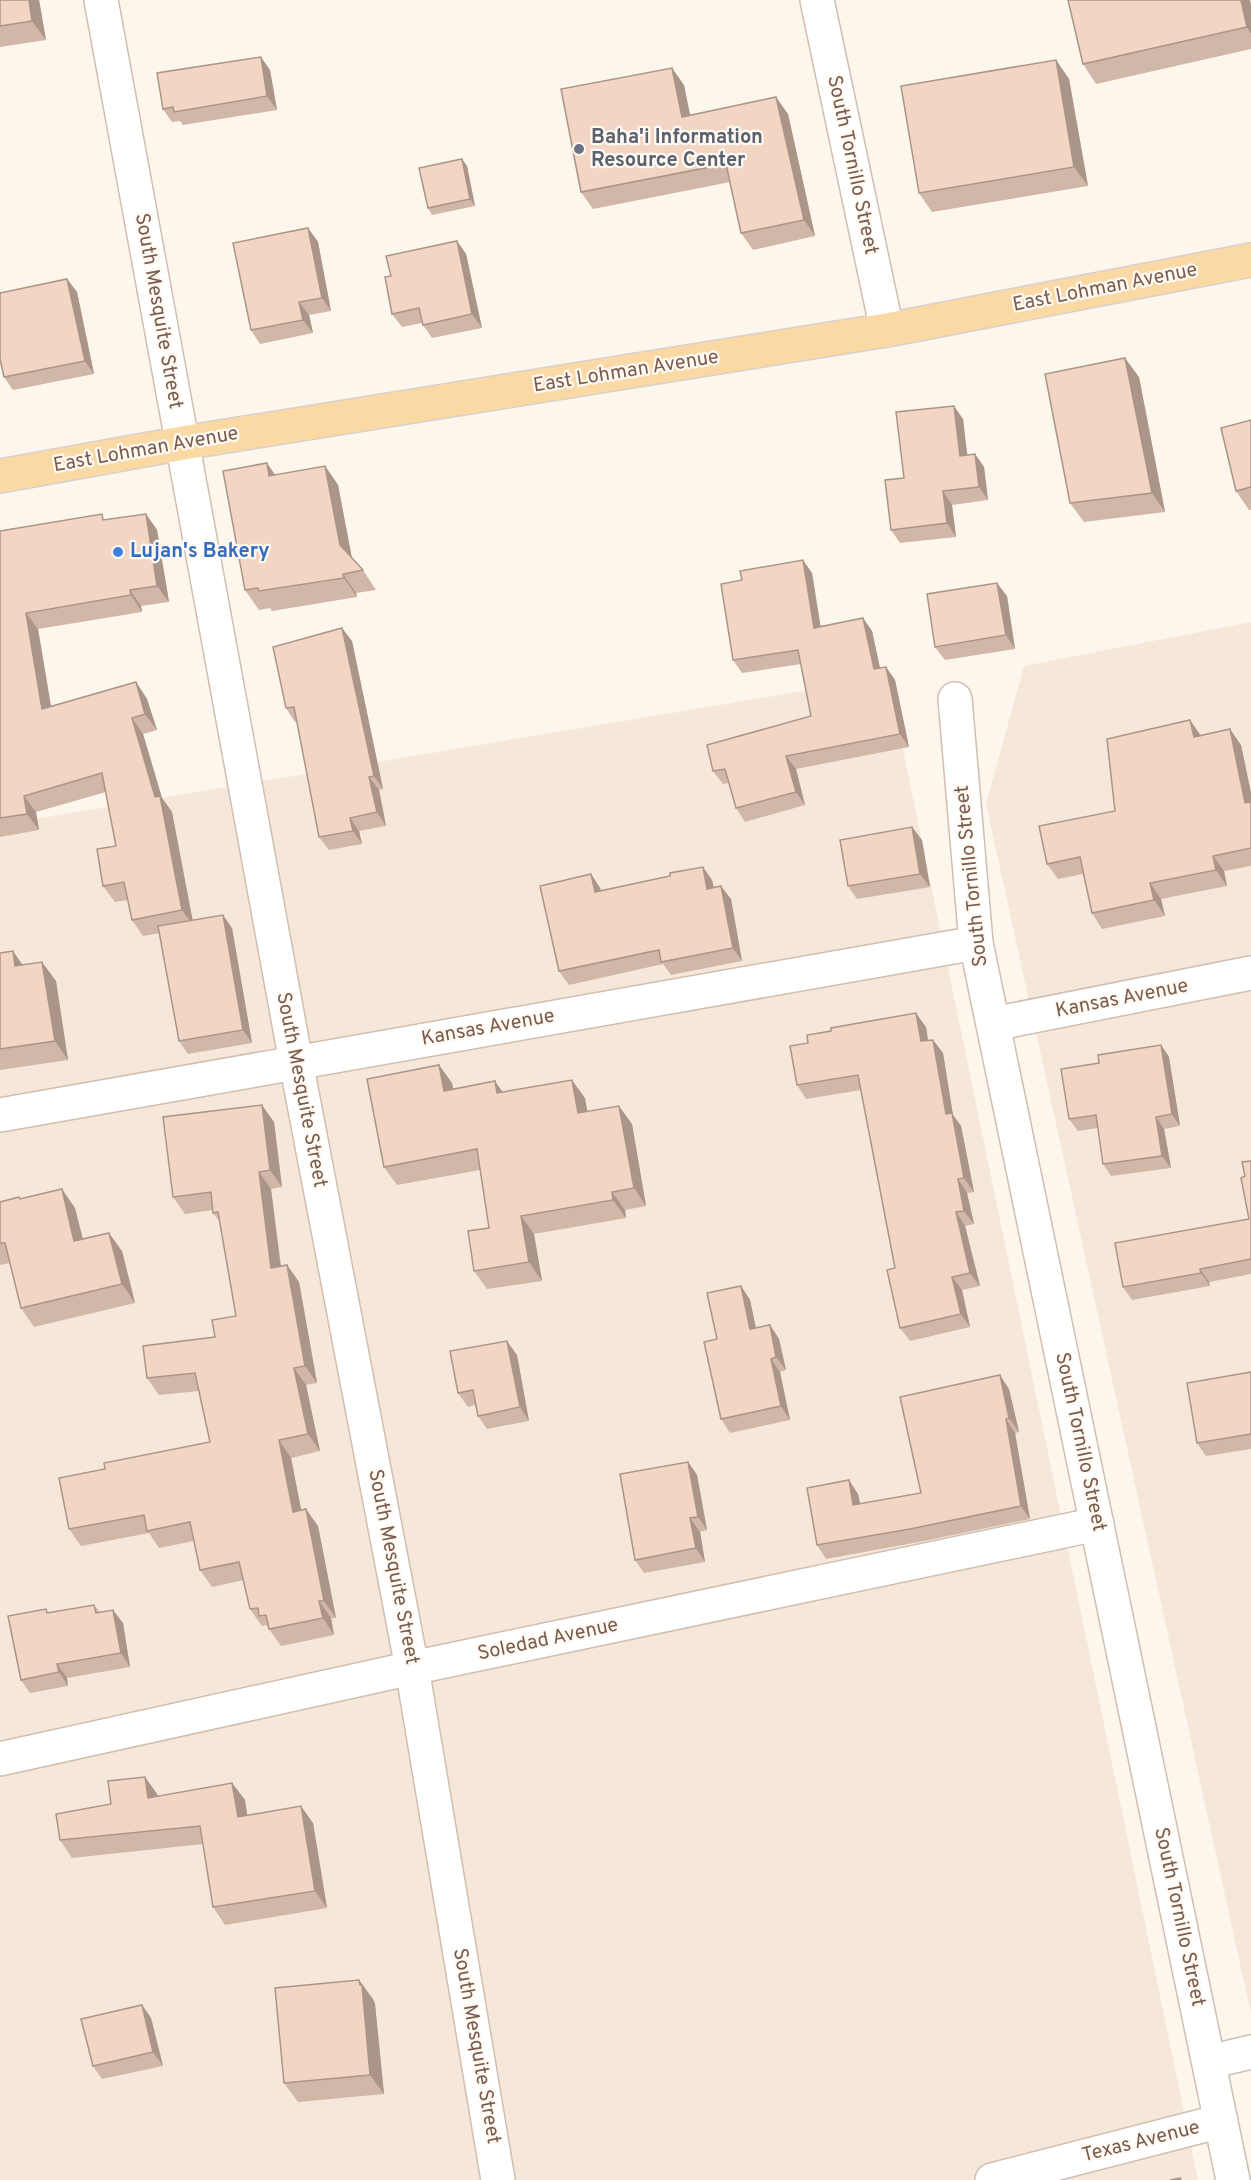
<svg xmlns="http://www.w3.org/2000/svg" width="1251" height="2180" font-family="Overpass,sans-serif">
  <style>
    .residential { fill: #f5e8da }
    .lines { fill: none; stroke-linecap: round; stroke-linejoin: round }
    .minor-casing { stroke: #d1beb0; stroke-width: 36 }
    .major-casing { stroke: #dad1cd; stroke-width: 36 }
    .minor { stroke: #fff; stroke-width: 33 }
    .major { stroke: #fbd9a5; stroke-width: 33 }
    .wall { fill: #d1b7a8 }
    .shaded-wall { fill: #aa9588 }
    .building { fill: #f3d5c3; stroke: #aa9588; stroke-width: 1.5 }
    .worship-dot { fill: #6b7280; stroke: #fffaf3; stroke-width: 2 }
    .shop-dot { fill: #3f7fe0; stroke: #fffaf3; stroke-width: 2 }
    .labels { text-anchor: middle; dominant-baseline: central; stroke-width: 4.5; stroke-linejoin: round; paint-order: stroke }
    .worship-label { font-size: 20px; font-weight: bold; fill: #5b616d; stroke: #fffaf3; text-anchor: start }
    .street-label { font-size: 20px; fill: #7a5c4d; stroke: #fffaf3 }
    .shop-label { font-size: 20px; font-weight: bold; fill: #366cbe; stroke: #fffaf3; text-anchor: start }
  </style>
  <rect width="100%" height="100%" fill="#fdf6ec"/>
  <g class="residential">
    <path d="M1251 622V2014L986 804 1024 666Z"/>
    <path d="M888 677 1198 2180H0V825Z"/>
  </g>
  <g class="lines">
    <g class="minor-casing">
      <g id="minor">
        <path d="M101 0 296 1062 412 1668 498 2180"/>
        <path d="M817 0 887 330"/>
        <path d="M955 699 976 943 1233 2180"/>
        <path d="M993 1024 1251 973"/>
        <path d="M0 1115 976 943"/>
        <path d="M0 1759 412 1668 1097 1524"/>
        <path d="M1209 2062 1251 2052"/>
        <path d="M992 2180 1221 2121"/>
      </g>
    </g>
    <g class="major-casing">
      <path id="major" d="M0 476 183 443 887 330 1251 260"/>
    </g>
    <use href="#minor" class="minor"/>
    <use href="#major" class="major"/>
  </g>
  <g class="wall">
    <path d="M0 0H39L46 40 0 47Z"/>
    <path d="M1068 0H1250L1251 6V49L1096 84 1083 64Z"/>
    <path d="M1056 60 1069 79 1088 186 932 212 919 193Z"/>
    <path d="M270 70 277 110 183 125 180 121 172 122 163 109Z"/>
    <path d="M684 85 690 116 788 114 815 236 753 250 741 233 730 182 593 209 581 192Z"/>
    <path d="M467 166 475 206 432 215 428 208Z"/>
    <path d="M308 228 318 242 331 311 309 315 313 333 260 344 251 330Z"/>
    <path d="M457 241 466 254 482 328 432 338 423 325 422 323 402 327 392 314 391 276Z"/>
    <path d="M67 279 77 292 94 374 13 390 4 377Z"/>
    <path d="M1139 377 1165 512 1084 522 1070 503Z"/>
    <path d="M963 419 967 455 975 454 984 467 988 500 952 505 956 537 900 543 891 530 904 478Z"/>
    <path d="M1251 420V510H1249L1236 491Z"/>
    <path d="M325 466 338 485 352 558 363 570 376 590 356 593 357 597 272 611 270 608 259 610 245 590 275 475Z"/>
    <path d="M146 514 157 530 169 602 141 606 142 612 38 629 51 706 136 682 147 699 157 730 143 734 162 798 172 812 192 920 232 928 252 1043 188 1054 179 1041 160 933 143 936 132 920 128 900 115 902 103 886 116 846 106 792 36 812 39 830 0 837V531L106 520Z"/>
    <path d="M812 573 820 626 863 618 872 631 880 668 886 667 895 680 909 747 796 769 805 805 745 822 736 808 729 783 723 784 713 771 811 716 801 664 742 673 733 660Z"/>
    <path d="M1007 596 1015 649 945 660 935 647Z"/>
    <path d="M352 641 383 789 379 790 386 826 359 831 362 844 329 850 319 837 297 721 295 722 286 708Z"/>
    <path d="M1201 735 1241 745 1251 793V866L1224 871 1227 886 1161 899 1165 916 1102 929 1092 913 1083 874 1058 879 1047 864 1115 811Z"/>
    <path d="M922 840 930 887 857 899 848 886Z"/>
    <path d="M591 874 600 888 601 890 712 880 714 887 731 899 742 961 671 975 663 964 569 985 559 971Z"/>
    <path d="M0 953 56 981 68 1060 0 1070Z"/>
    <path d="M926 1027 928 1040H933L943 1053 953 1115 961 1126 974 1192 967 1193 974 1224 965 1226 980 1286 962 1290 970 1327 910 1341 900 1328 895 1268 861 1090 806 1099 797 1085Z"/>
    <path d="M1161 1045 1169 1057 1180 1126 1164 1129 1171 1168 1111 1176 1103 1164 1098 1128 1078 1131 1069 1119 1099 1063Z"/>
    <path d="M439 1065 452 1083 453 1089 585 1098 587 1112 632 1124 646 1206 625 1210 626 1218 534 1234 542 1281 487 1289 474 1271 489 1228 480 1170 397 1185 384 1167Z"/>
    <path d="M274 1122 282 1187 271 1189 281 1266 287 1265 299 1282 317 1383 306 1385 320 1451 291 1458 301 1510 318 1526 336 1618H331L334 1635 281 1646 266 1625 262 1626 250 1609 244 1580 212 1587 200 1570 194 1541 159 1548 149 1533 81 1546 69 1529 105 1469 210 1442 199 1391 159 1395 147 1378 215 1337 236 1316 220 1222 213 1213V1210L185 1214 173 1197Z"/>
    <path d="M1251 1161V1274L1209 1282 1210 1286 1132 1300 1123 1287 1249 1219 1245 1176Z"/>
    <path d="M21 1199 75 1208 83 1239 122 1251 135 1303 34 1327 21 1308 10 1263 0 1265V1202Z"/>
    <path d="M741 1286 750 1300 756 1328 770 1325 779 1339 786 1370 780 1372 790 1420 730 1433 721 1419Z"/>
    <path d="M517 1355 529 1421 487 1429 478 1416 475 1405 468 1407 458 1393Z"/>
    <path d="M1251 1372V1449L1206 1456 1197 1443Z"/>
    <path d="M1009 1389 1019 1432 1015 1433 1030 1519 919 1542 826 1559 817 1545 858 1494 860 1504 921 1493Z"/>
    <path d="M688 1462 697 1475 707 1530 700 1532 705 1562 644 1573 635 1560Z"/>
    <path d="M94 1605 100 1612 123 1623 130 1667 67 1678 68 1686 30 1693 21 1680Z"/>
    <path d="M145 1777 157 1794 158 1796 232 1783 245 1800 247 1815 313 1823 327 1908 225 1925 213 1907 203 1844 72 1858 60 1840 111 1804Z"/>
    <path d="M373 1999 375 2004 384 2094 298 2102 284 2083Z"/>
    <path d="M142 2005 151 2018 163 2066 102 2079 93 2066Z"/>
  </g>
  <g class="shaded-wall">
    <path d="M29 0H39L46 40 32 21Z"/>
    <path d="M1241 0H1250L1251 6V34L1247 27Z"/>
    <path d="M261 57 270 70 277 110 267 96Z"/>
    <path d="M1056 60 1069 79 1088 186 1074 167Z"/>
    <path d="M672 68 684 85 694 134 682 117Z"/>
    <path d="M776 97 788 114 815 236 804 220Z"/>
    <path d="M462 159 467 166 475 206 470 199Z"/>
    <path d="M308 228 318 242 331 311 322 298Z"/>
    <path d="M457 241 466 254 482 328 472 314Z"/>
    <path d="M67 279 77 292 94 374 85 361Z"/>
    <path d="M299 302 309 315 313 333 303 320Z"/>
    <path d="M1125 358 1139 377 1165 512 1152 493Z"/>
    <path d="M954 406 963 419 969 469 960 456Z"/>
    <path d="M975 454 984 467 988 500 979 487Z"/>
    <path d="M267 463 280 482 269 476Z"/>
    <path d="M325 466 338 485 353 564 340 545Z"/>
    <path d="M943 491 952 505 956 537 947 523Z"/>
    <path d="M146 514 157 530 169 602 157 586Z"/>
    <path d="M803 560 812 573 823 641 814 628Z"/>
    <path d="M343 574 356 593 357 597 344 578Z"/>
    <path d="M997 583 1007 596 1015 649 1006 635Z"/>
    <path d="M130 590 141 606 142 612 131 595Z"/>
    <path d="M26 613 38 629 54 725 42 709Z"/>
    <path d="M863 618 872 631 883 682 874 669Z"/>
    <path d="M342 628 352 641 383 789 374 776Z"/>
    <path d="M886 667 895 680 909 747 900 734Z"/>
    <path d="M136 682 147 699 157 730 145 714Z"/>
    <path d="M132 718 143 734 162 798 172 812 194 927 182 910 155 797Z"/>
    <path d="M1190 720 1201 736 1194 737Z"/>
    <path d="M1230 729 1241 745 1251 793V811L1245 803Z"/>
    <path d="M786 756 796 769 805 805 796 792Z"/>
    <path d="M369 777 379 790 386 826 377 812Z"/>
    <path d="M24 796 36 812 39 830 27 814Z"/>
    <path d="M350 818 359 831 362 844 353 831Z"/>
    <path d="M912 827 922 840 930 887 920 874Z"/>
    <path d="M1213 856 1224 871 1227 886 1216 870Z"/>
    <path d="M703 867 712 880 717 902 707 889Z"/>
    <path d="M591 874 600 888 604 905 595 892Z"/>
    <path d="M1150 883 1161 899 1165 916 1154 900Z"/>
    <path d="M721 886 731 899 742 961 733 948Z"/>
    <path d="M223 915 232 928 252 1043 243 1030Z"/>
    <path d="M13 951 26 970 15 966Z"/>
    <path d="M42 962 56 981 68 1060 55 1041Z"/>
    <path d="M916 1013 926 1027 930 1055 921 1041Z"/>
    <path d="M933 1040 943 1053 953 1115 961 1126 974 1192 964 1178 946 1114Z"/>
    <path d="M1161 1045 1169 1057 1180 1126 1172 1114Z"/>
    <path d="M439 1065 452 1083 457 1109 444 1091Z"/>
    <path d="M572 1080 585 1098 591 1132 578 1113Z"/>
    <path d="M495 1081 508 1100 497 1093Z"/>
    <path d="M262 1105 274 1122 282 1187 270 1170Z"/>
    <path d="M619 1106 632 1124 646 1206 634 1188Z"/>
    <path d="M1156 1117 1164 1129 1171 1168 1162 1156Z"/>
    <path d="M259 1172 271 1189 283 1285 271 1268Z"/>
    <path d="M958 1179 967 1193 974 1224 964 1211Z"/>
    <path d="M62 1189 75 1208 88 1260 74 1241Z"/>
    <path d="M612 1192 625 1210 626 1218 613 1200Z"/>
    <path d="M956 1212 965 1226 980 1286 970 1273Z"/>
    <path d="M521 1216 534 1234 542 1281 529 1262Z"/>
    <path d="M109 1233 122 1251 135 1303 122 1284Z"/>
    <path d="M287 1265 299 1282 317 1383 305 1366Z"/>
    <path d="M1200 1269 1209 1282 1210 1286 1201 1273Z"/>
    <path d="M952 1277 962 1290 970 1327 961 1314Z"/>
    <path d="M741 1286 750 1300 759 1343 750 1329Z"/>
    <path d="M770 1325 779 1339 786 1370 776 1357Z"/>
    <path d="M507 1341 517 1355 529 1421 520 1407Z"/>
    <path d="M771 1359 780 1372 790 1420 781 1406Z"/>
    <path d="M294 1368 306 1385 320 1451 308 1434Z"/>
    <path d="M1000 1375 1009 1389 1019 1432 1009 1418Z"/>
    <path d="M1006 1419 1015 1433 1030 1519 1021 1506Z"/>
    <path d="M279 1440 291 1458 305 1529 293 1512Z"/>
    <path d="M688 1462 697 1475 707 1530 698 1517Z"/>
    <path d="M849 1480 858 1494 863 1518 853 1505Z"/>
    <path d="M306 1509 318 1526 336 1618 324 1601Z"/>
    <path d="M690 1518 700 1532 705 1562 696 1548Z"/>
    <path d="M319 1601 331 1618 334 1635 323 1618Z"/>
    <path d="M113 1610 123 1623 130 1667 121 1653Z"/>
    <path d="M57 1664 67 1678 68 1686 59 1672Z"/>
    <path d="M145 1777 157 1794 160 1815 148 1798Z"/>
    <path d="M232 1783 245 1800 250 1834 238 1817Z"/>
    <path d="M301 1806 313 1823 327 1908 315 1891Z"/>
    <path d="M359 1980 373 1999 375 2004 384 2094 370 2075Z"/>
    <path d="M142 2005 151 2018 163 2066 153 2052Z"/>
  </g>
  <g class="building">
    <path d="M0 0H29L32 21 0 26Z"/>
    <path d="M1068 0H1241L1247 27 1083 64Z"/>
    <path d="M261 57 267 96 174 112 173 107 163 109 157 73Z"/>
    <path d="M1056 60 1074 167 919 193 901 86Z"/>
    <path d="M672 68 682 117 776 97 804 220 741 233 726 164 581 192 561 89Z"/>
    <path d="M462 159 470 199 428 208 419 168Z"/>
    <path d="M308 228 322 298 299 302 303 320 251 330 233 243Z"/>
    <path d="M457 241 472 314 423 325 419 308 392 314 385 277 391 276 386 256Z"/>
    <path d="M67 279 85 361 4 377 0 359V293Z"/>
    <path d="M1125 358 1152 493 1070 503 1045 374Z"/>
    <path d="M954 406 960 456 975 454 979 487 943 491 947 523 891 530 885 480 904 478 896 412Z"/>
    <path d="M1251 420V487L1236 491 1221 428Z"/>
    <path d="M267 463 269 476 325 466 340 545 363 570 343 574 344 578 259 591 258 588 245 590 223 471Z"/>
    <path d="M102 514 103 520 146 514 157 586 130 590 131 595 26 613 42 709 136 682 145 714 132 718 155 797 160 796 182 910 132 920 124 882 103 886 97 849 116 846 102 773 24 796 27 814 0 818V531Z"/>
    <path d="M803 560 814 628 863 618 874 669 886 667 900 734 786 756 796 792 736 808 725 769 713 771 707 745 811 716 798 650 733 660 721 584 742 580 740 571Z"/>
    <path d="M997 583 1006 635 935 647 927 594Z"/>
    <path d="M342 628 374 776 369 777 377 812 350 818 353 831 319 837 294 707 286 708 273 647Z"/>
    <path d="M1190 720 1194 737 1230 729 1245 803 1251 802V848L1213 856 1216 870 1150 883 1154 900 1092 913 1080 857 1047 864 1039 826 1115 811 1107 739Z"/>
    <path d="M912 827 920 874 848 886 840 840Z"/>
    <path d="M703 867 707 889 721 886 733 948 661 962 659 950 559 971 540 886 591 874 595 892 670 876V873Z"/>
    <path d="M223 915 243 1030 179 1041 158 926Z"/>
    <path d="M13 951 15 966 42 962 55 1041 0 1049V953Z"/>
    <path d="M916 1013 921 1041 933 1040 946 1114 952 1113 964 1178 958 1179 964 1211 956 1212 970 1273 952 1277 961 1314 900 1328 887 1270 895 1268 858 1075 797 1085 790 1046 808 1043 807 1035 831 1031V1028Z"/>
    <path d="M1161 1045 1172 1114 1156 1117 1162 1156 1103 1164 1096 1115 1069 1119 1061 1069 1099 1063 1098 1055Z"/>
    <path d="M439 1065 444 1091 495 1081 497 1093 572 1080 578 1113 619 1106 634 1188 612 1192 613 1200 521 1216 529 1262 474 1271 468 1231 489 1228 477 1149 384 1167 367 1079Z"/>
    <path d="M262 1105 270 1170 259 1172 271 1268 287 1265 305 1366 294 1368 308 1434 279 1440 293 1512 306 1509 324 1601H319L323 1618 269 1629 266 1615 259 1616 258 1608 250 1609 239 1562 200 1570 190 1522 147 1531 144 1515 69 1529 59 1478 105 1469 104 1463 210 1442 195 1373 147 1378 143 1346 215 1337 212 1320 236 1316 218 1212 213 1213 211 1192 173 1197 163 1117Z"/>
    <path d="M1251 1161V1259L1200 1269 1201 1273 1123 1287 1115 1243 1249 1219 1241 1178 1245 1176 1242 1162Z"/>
    <path d="M62 1189 74 1241 109 1233 122 1284 21 1308 5 1243H0V1202L19 1197 20 1199Z"/>
    <path d="M741 1286 750 1329 770 1325 776 1357 771 1359 781 1406 721 1419 704 1342 717 1339 707 1293Z"/>
    <path d="M507 1341 520 1407 478 1416 473 1390 458 1393 450 1351Z"/>
    <path d="M1251 1372V1434L1197 1443 1187 1383Z"/>
    <path d="M1000 1375 1009 1418 1006 1419 1021 1506 910 1529 817 1545 807 1488 849 1480 853 1505 921 1493 900 1397Z"/>
    <path d="M688 1462 698 1517 690 1518 696 1548 635 1560 620 1474Z"/>
    <path d="M94 1605 96 1613 113 1610 121 1653 57 1664 59 1672 21 1680 8 1616 46 1609 47 1613Z"/>
    <path d="M145 1777 148 1798 232 1783 238 1817 301 1806 315 1891 213 1907 200 1826 60 1840 56 1814 111 1804 108 1781Z"/>
    <path d="M359 1980 360 1985H362L370 2075 284 2083 275 1988Z"/>
    <path d="M142 2005 153 2052 93 2066 81 2019Z"/>
    <path d="M1180 2178 1181 2180H1170Z"/>
  </g>
  <circle class="worship-dot" cx="579" cy="149" r="6"/>
  <circle class="shop-dot" cx="118" cy="552" r="6"/>
  <g class="labels">
    <g class="worship-label">
      <text x="591" y="138">Baha'i Information<tspan x="591" dy="23">Resource Center</tspan></text>
    </g>
    <g class="street-label">
      <text transform="translate(852 165) rotate(78)">South Tornillo Street</text>
      <text transform="translate(1105 288) rotate(-11)">East Lohman Avenue</text>
      <text transform="translate(158 311) rotate(80)">South Mesquite Street</text>
      <text transform="translate(626 372) rotate(-9)">East Lohman Avenue</text>
      <text transform="translate(146 450) rotate(-10)">East Lohman Avenue</text>
      <text transform="translate(972 876) rotate(-96)">South Tornillo Street</text>
      <text transform="translate(1122 999) rotate(-11)">Kansas Avenue</text>
      <text transform="translate(488 1028) rotate(-10)">Kansas Avenue</text>
      <text transform="translate(301 1090) rotate(79)">South Mesquite Street</text>
      <text transform="translate(1080 1442) rotate(78)">South Tornillo Street</text>
      <text transform="translate(393 1567) rotate(79)">South Mesquite Street</text>
      <text transform="translate(548 1640) rotate(-12)">Soledad Avenue</text>
      <text transform="translate(1179 1917) rotate(78)">South Tornillo Street</text>
      <text transform="translate(476 2046) rotate(80)">South Mesquite Street</text>
      <text transform="translate(1141 2142) rotate(-14)">Texas Avenue</text>
    </g>
    <g class="shop-label">
      <text x="130" y="552">Lujan's Bakery</text>
    </g>
  </g>
</svg>
